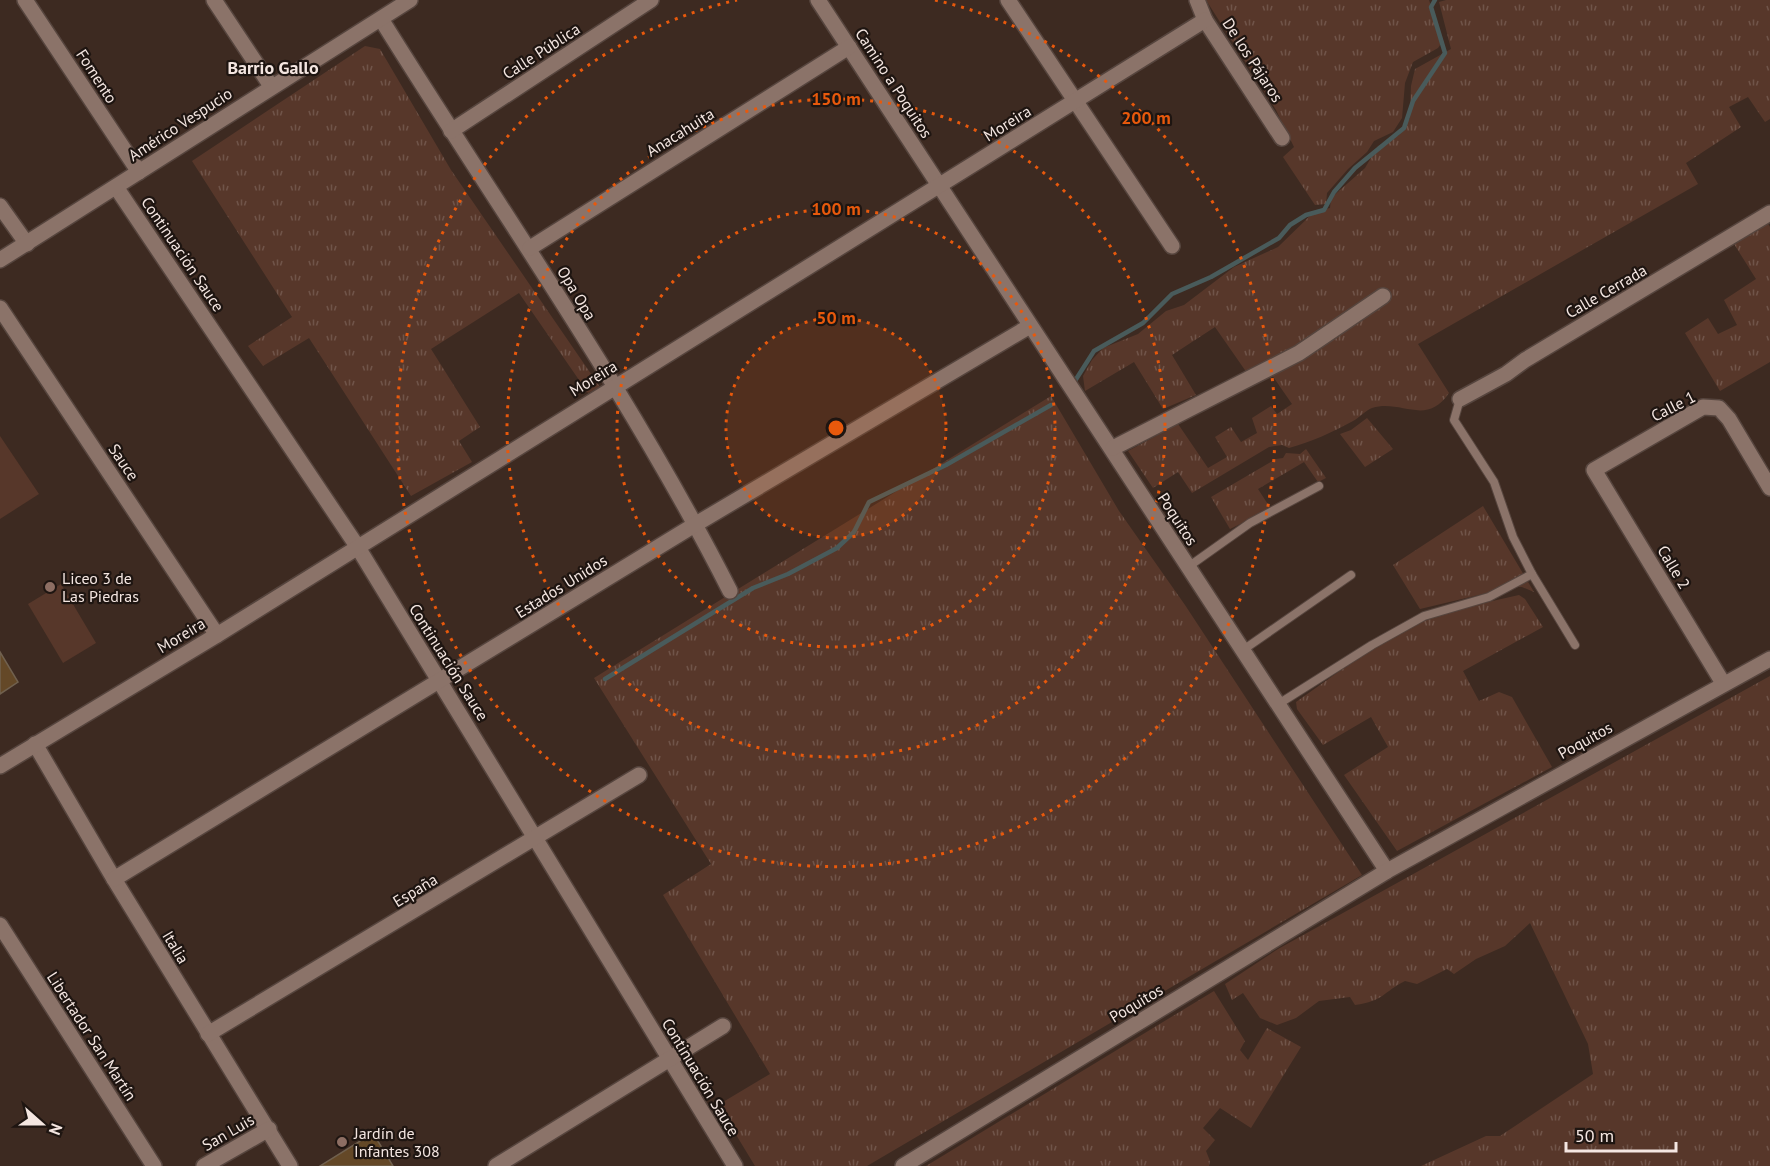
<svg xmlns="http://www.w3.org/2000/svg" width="1770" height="1166" font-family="'PT Sans',sans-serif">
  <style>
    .grass { fill: url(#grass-tufts) }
    .pitch { fill: #57372a }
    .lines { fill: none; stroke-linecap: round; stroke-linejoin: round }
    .stream { stroke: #495b5b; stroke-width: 4.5 }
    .building { fill: #644827; stroke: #70604e; stroke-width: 1.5 }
    .service-casing { stroke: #56453e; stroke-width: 10 }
    .minor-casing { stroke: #56453e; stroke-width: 18 }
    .service { stroke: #8b7369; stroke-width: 8 }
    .minor { stroke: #8b7369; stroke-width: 15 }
    .ring { fill: none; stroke: #e8590c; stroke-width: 3; stroke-dasharray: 3 6 }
    .education-dot { fill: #8d6e63; stroke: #1e1511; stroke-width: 2 }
    .labels { text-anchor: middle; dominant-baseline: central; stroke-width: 4.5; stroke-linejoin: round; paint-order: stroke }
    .street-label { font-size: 16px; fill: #f4e6e1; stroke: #1e1511 }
    .poi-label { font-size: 16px; fill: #f4e6e1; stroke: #1e1511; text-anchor: start }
    .neighbourhood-label { font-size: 18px; font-weight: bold; fill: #f4e6e1; stroke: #1e1511 }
    .centre { fill: #e8590c; stroke: #1e1511; stroke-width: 3 }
    .ring-label { font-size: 18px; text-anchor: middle; font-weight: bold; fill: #e8590c; stroke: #1e1511; stroke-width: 4.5; stroke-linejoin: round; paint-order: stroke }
  </style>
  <defs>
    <pattern id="grass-tufts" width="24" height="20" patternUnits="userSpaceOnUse" patternTransform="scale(1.5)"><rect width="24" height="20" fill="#57372a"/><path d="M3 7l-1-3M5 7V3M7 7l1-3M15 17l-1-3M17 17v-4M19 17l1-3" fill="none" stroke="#705449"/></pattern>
  </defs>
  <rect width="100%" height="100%" fill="#3d2a21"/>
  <g class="grass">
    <path d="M1206 0H1429L1442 42 1438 48 1413 62 1405 83 1402 118 1393 132 1374 141 1367 152 1348 169 1327 193 1326 204 1315 205 1283 157 1294 147 1276 110Z"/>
    <path d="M1446 0H1770V119L1765 122 1748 97 1729 107 1741 127 1686 163 1698 184 1418 344 1449 393C1426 427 1402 399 1372 408 1366 410 1359 418 1353 421 1333 432 1311 442 1289 448L1282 445 1269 447 1192 493 1178 472 1153 488 1128 451 1156 436 1176 421 1208 468 1227 457 1215 437 1231 427 1241 442 1257 433 1252 418 1271 406 1277 414 1292 404 1265 365H1257L1247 373 1215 327 1172 355 1196 395 1163 409 1134 362 1085 391 1083 376 1092 360 1103 348 1138 334 1166 311 1184 305 1234 267 1278 247 1314 212 1330 208 1331 198 1365 168 1378 146 1399 135 1410 118 1411 86 1415 69 1451 49 1439 2Z"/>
    <path d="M365 46 380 49 451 170 600 387 588 393 519 293 431 349 480 427 459 441 472 462 411 496 309 338 263 366 248 346 292 317 192 161Z"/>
    <path d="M1767 222 1770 227V362L1720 391 1685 333 1708 318 1718 334 1737 325 1724 300 1756 279 1734 244Z"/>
    <path d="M1051 396 1119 511 1185 605 1362 875 867 1166H755L718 1105 770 1074 663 895 711 864 594 678Z"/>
    <path d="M1367 418 1393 449 1365 467 1340 434 1351 430Z"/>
    <path d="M1306 449 1326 478 1318 482 1304 462 1258 489 1271 509 1230 529 1211 497 1276 459 1283 458 1286 453 1300 454Z"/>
    <path d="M1483 506 1534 592 1522 587H1512L1420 609 1393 565Z"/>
    <path d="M1519 595 1525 599 1543 627 1463 671 1479 701 1499 692 1512 697 1552 767 1397 851 1344 775 1388 747 1371 717 1323 745 1297 709 1296 702 1413 619Z"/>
    <path d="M1770 676V1166H1421L1486 1136H1500L1593 1074 1588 1044 1530 923 1505 946 1476 959 1454 974 1447 969 1417 984 1405 981C1383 992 1384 1001 1355 1005L1350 997 1319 1001 1296 1018 1277 1025 1260 1018 1243 993 1232 1000 1225 984 1278 949Z"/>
    <path d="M1214 991 1245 1041 1240 1050 1248 1060 1267 1028 1301 1047 1251 1128 1220 1108 1203 1128 1215 1140 1206 1151 1210 1161 1209 1166H926Z"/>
  </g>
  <g class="pitch">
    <path d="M0 436 39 494 0 519Z"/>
    <path d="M61 584 96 643 63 663 28 604Z"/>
  </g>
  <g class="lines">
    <g class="stream">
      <path d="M1073 384 1094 351 1143 323 1172 294 1211 277 1279 238 1290 225 1306 215 1324 210 1334 192 1355 168 1404 128 1413 101 1445 53 1431 7 1435 0"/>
      <path d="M605 679 753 588 788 574 837 548 854 532 869 502 946 465 1051 405"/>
    </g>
  </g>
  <g class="building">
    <path d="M0 652 18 682 0 694Z"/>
    <path d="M373 1133 393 1166H320Z"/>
  </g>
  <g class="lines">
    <g class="service-casing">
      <g id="service">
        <path d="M1460 399 1454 420 1494 482 1513 537 1532 574 1575 645"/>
        <path d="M1188 567 1250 523 1319 486"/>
        <path d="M1243 650 1351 575"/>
        <path d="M1280 703 1372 645 1424 616 1489 597 1532 574"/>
      </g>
    </g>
    <g class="minor-casing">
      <g id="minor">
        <path d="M25 0 139 172"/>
        <path d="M214 0 271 86"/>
        <path d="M818 0 1387 871"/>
        <path d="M1008 0 1172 246"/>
        <path d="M1197 0 1205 20 1282 138"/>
        <path d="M381 19C499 209 629 392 730 591"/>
        <path d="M451 131 651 0"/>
        <path d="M116 187 357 546 735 1166"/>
        <path d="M0 206 27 244"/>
        <path d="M530 248 849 47"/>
        <path d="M0 260 410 0"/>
        <path d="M0 308 217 635"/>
        <path d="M1460 399 1506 374 1525 360 1770 213"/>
        <path d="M1113 448 1299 353 1383 296"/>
        <path d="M1723 683 1594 470 1703 407 1719 408 1729 419 1770 488"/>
        <path d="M35 744 114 879 290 1166"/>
        <path d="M0 766 217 635 1205 20"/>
        <path d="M114 879 696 524 1030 326"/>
        <path d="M0 925 154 1166"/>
        <path d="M208 1034 639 775"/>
        <path d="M204 1166 269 1129"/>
        <path d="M496 1166 723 1026"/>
        <path d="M903 1166 1387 871 1770 659"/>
      </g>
    </g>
    <use href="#service" class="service"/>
    <use href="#minor" class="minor"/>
  </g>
  <circle cx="836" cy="428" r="110" fill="#e8590c" fill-opacity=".12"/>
  <g class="ring">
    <circle cx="836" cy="428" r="110"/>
    <circle cx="836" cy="428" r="219"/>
    <circle cx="836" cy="428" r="329"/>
    <path d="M935 0A439 439 0 1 1 737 0"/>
  </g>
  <g class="education-dot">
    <circle cx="50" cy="587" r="6"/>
    <circle cx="342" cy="1142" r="6"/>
  </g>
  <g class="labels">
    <g class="street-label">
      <text transform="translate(541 51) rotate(-33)">Calle Pública</text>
      <text transform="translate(1253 60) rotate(57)">De los Pájaros</text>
      <text transform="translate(97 76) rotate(57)">Fomento</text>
      <text transform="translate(894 83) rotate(57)">Camino a Poquitos</text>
      <text transform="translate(1007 123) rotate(-32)">Moreira</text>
      <text transform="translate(180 124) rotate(-33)">Américo Vespucio</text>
      <text transform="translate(680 132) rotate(-32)">Anacahuita</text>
      <text transform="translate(183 254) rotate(56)">Continuación Sauce</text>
      <text transform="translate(1606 291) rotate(-30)">Calle Cerrada</text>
      <text transform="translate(577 293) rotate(59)">Opa Opa</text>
      <text transform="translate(593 378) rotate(-32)">Moreira</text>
      <text transform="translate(1673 406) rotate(-27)">Calle 1</text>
      <text transform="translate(124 462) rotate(56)">Sauce</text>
      <text transform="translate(1178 519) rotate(57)">Poquitos</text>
      <text transform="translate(1674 567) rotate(59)">Calle 2</text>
      <text transform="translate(561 586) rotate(-32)">Estados Unidos</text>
      <text transform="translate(181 635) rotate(-31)">Moreira</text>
      <text transform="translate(449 662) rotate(58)">Continuación Sauce</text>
      <text transform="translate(1585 740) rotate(-29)">Poquitos</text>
      <text transform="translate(415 890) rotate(-31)">España</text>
      <text transform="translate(176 947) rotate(59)">Italia</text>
      <text transform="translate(1136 1003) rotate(-31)">Poquitos</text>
      <text transform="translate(92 1036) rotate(57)">Libertador San Martín</text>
      <text transform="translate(701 1077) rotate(59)">Continuación Sauce</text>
      <text transform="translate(228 1132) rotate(-30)">San Luis</text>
    </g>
    <g class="poi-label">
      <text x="62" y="578">Liceo 3 de<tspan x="62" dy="18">Las Piedras</tspan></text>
      <text x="354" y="1133">Jardín de<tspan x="354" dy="18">Infantes 308</tspan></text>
    </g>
    <g class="neighbourhood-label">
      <text x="273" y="67">Barrio Gallo</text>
    </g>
  </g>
  <circle cx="836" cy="428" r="9" class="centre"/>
  <g class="ring-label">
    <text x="836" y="105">150 m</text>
    <text x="1146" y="124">200 m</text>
    <text x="836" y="215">100 m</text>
    <text x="836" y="324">50 m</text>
  </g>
  <g transform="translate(42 1124) rotate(111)" stroke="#1e1511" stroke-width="4.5" paint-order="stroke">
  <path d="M0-4.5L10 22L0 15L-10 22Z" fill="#f4e6e1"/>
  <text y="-9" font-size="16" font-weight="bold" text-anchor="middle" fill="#f4e6e1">N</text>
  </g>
  <path d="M1566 1142v9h110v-9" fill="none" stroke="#f4e6e1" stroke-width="3"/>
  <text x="1575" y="1142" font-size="18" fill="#f4e6e1" stroke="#1e1511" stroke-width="4.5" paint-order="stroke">50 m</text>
</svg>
